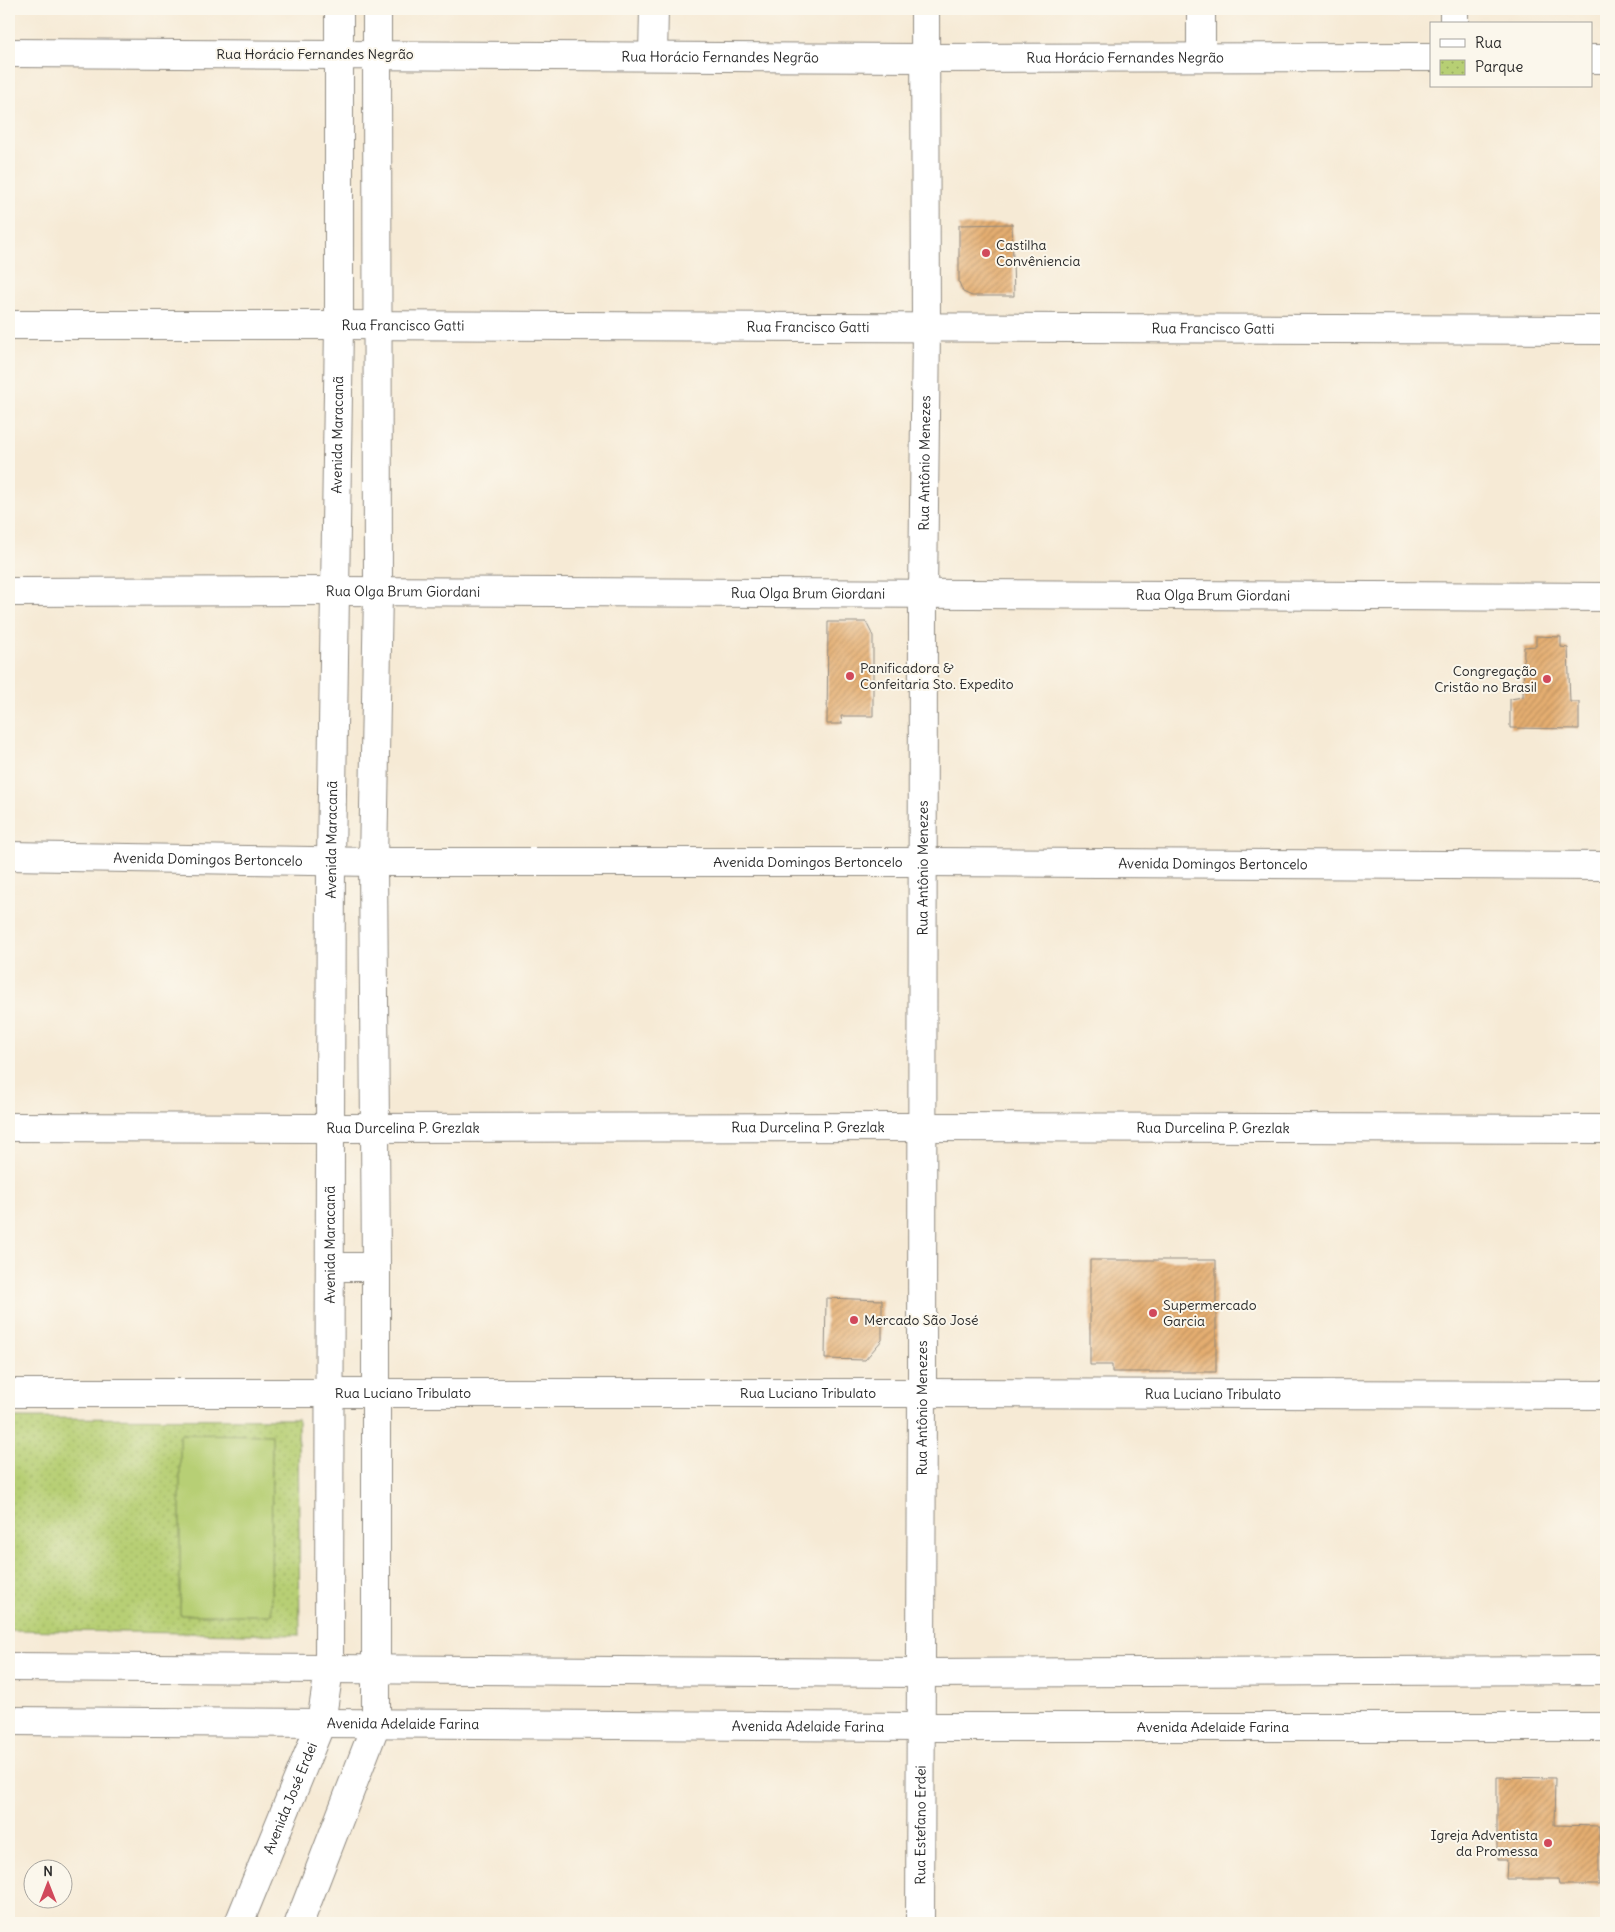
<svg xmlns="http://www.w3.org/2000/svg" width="1615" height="1932" font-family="Delius,sans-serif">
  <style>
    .park { fill: url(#park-dots); stroke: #717d50 }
    .garden { fill: #b7cf74; stroke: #717d50 }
    .building { fill: url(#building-hatch) }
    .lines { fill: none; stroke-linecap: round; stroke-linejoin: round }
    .minor-casing { stroke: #908a80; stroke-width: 30 }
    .tertiary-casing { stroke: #908a80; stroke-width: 30 }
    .minor { stroke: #fff; stroke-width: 28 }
    .tertiary { stroke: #fff; stroke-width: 28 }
    .poi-dot { fill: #d1495b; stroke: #fbf7ec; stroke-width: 2 }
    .labels { text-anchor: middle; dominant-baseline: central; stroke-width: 4; stroke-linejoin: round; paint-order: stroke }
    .street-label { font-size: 14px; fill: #2b2b2b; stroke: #fbf7ec }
    .poi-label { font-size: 14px; fill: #2b2b2b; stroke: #fbf7ec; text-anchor: start }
  </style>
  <defs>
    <pattern id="park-dots" width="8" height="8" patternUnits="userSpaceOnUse" patternTransform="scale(1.25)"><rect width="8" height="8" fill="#b7cf74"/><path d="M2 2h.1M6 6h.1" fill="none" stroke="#9eb265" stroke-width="1.8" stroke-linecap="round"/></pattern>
    <pattern id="building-hatch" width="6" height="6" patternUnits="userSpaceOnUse" patternTransform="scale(1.25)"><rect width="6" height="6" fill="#e5ae71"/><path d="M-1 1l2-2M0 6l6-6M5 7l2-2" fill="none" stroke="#ba8e5d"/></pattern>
  </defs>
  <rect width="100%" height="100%" fill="#fbf7ec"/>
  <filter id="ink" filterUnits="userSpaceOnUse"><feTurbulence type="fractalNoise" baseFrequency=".02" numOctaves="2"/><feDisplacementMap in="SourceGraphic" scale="10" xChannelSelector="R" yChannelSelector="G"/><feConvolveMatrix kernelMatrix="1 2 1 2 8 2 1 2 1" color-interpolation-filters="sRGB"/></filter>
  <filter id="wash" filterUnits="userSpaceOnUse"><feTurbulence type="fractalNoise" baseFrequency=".0096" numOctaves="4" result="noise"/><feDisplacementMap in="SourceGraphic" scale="20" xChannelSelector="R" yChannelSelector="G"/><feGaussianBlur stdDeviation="1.12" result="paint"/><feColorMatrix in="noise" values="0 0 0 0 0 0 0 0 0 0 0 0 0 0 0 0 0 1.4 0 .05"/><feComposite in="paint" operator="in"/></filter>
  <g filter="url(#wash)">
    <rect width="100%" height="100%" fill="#f6ead5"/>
    <path class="park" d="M9 1418 298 1419 300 1635 9 1630Z"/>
    <path class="garden" d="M180 1434 272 1435 271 1615H180Z"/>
    <g id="blocks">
      <g class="building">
        <path d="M1012 224 1014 296H972L963 292 959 282V225Z"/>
        <path d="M828 622H866L873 636V716H841L842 724H827Z"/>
        <path d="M1536 636 1561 637V647L1568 648 1570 702H1579V729L1510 728V699L1523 697 1524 647 1536 646Z"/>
        <path d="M1090 1260H1216V1372H1112V1365H1090Z"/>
        <path d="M826 1298 882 1300V1340L865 1360 825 1359Z"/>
        <path d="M1497 1777 1555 1778 1554 1825 1599 1826V1885H1559L1558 1879H1506L1507 1860H1497Z"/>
      </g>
    </g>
  </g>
  <g filter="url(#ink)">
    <use href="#blocks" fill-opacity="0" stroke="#908a80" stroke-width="1"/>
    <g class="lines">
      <g class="minor-casing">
        <g id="minor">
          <path d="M1201 9V57"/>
          <path d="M1454 24V9"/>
          <path d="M9 53 339 55V9"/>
          <path d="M377 55V9"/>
          <path d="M653 56 654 9"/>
          <path id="s1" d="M9 325H339L1606 330"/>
          <path id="s2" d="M9 592 336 591 1606 597"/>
          <path id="s3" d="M9 856 373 862H923L1606 866"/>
          <path id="s4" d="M9 1127 330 1128 922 1127 1606 1129"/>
          <path id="s5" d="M9 1393H922L1606 1395"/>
          <path id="s6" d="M920 1923 922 1393 923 594 926 327 925 9"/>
        </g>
      </g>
      <g class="tertiary-casing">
        <g id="tertiary">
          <path d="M1591 59H1606"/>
          <path d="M331 1267H376"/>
          <path d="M9 1667 920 1673 1606 1670"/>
          <path id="s7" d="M9 1721 920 1727H1606"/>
          <path id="s8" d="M239 1923 321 1723 329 1670 330 1128 331 860 339 325V55L925 58 1431 57"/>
          <path d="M299 1923 376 1724V1267L373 862 378 592 377 55"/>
        </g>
      </g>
      <use href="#minor" class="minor"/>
      <use href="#tertiary" class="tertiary"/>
    </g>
  </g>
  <g class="poi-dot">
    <circle cx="986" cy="253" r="5"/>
    <circle cx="850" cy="676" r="5"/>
    <circle cx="1547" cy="679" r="5"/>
    <circle cx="1153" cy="1313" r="5"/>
    <circle cx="854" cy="1320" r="5"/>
    <circle cx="1548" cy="1843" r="5"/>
  </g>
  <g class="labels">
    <g class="street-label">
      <text x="315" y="54">Rua Horácio Fernandes Negrão</text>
      <text stroke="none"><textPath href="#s8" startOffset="2266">Rua Horácio Fernandes Negrão</textPath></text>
      <text stroke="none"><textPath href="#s8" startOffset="2671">Rua Horácio Fernandes Negrão</textPath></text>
      <text stroke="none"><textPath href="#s1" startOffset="394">Rua Francisco Gatti</textPath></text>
      <text stroke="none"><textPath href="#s1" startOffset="799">Rua Francisco Gatti</textPath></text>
      <text stroke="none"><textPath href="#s1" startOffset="1204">Rua Francisco Gatti</textPath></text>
      <text stroke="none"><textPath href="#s8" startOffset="1505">Avenida Maracanã</textPath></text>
      <text stroke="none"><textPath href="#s6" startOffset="1460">Rua Antônio Menezes</textPath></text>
      <text stroke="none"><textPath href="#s2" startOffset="394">Rua Olga Brum Giordani</textPath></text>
      <text stroke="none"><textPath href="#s2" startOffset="799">Rua Olga Brum Giordani</textPath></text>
      <text stroke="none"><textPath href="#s2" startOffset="1204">Rua Olga Brum Giordani</textPath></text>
      <text stroke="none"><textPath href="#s8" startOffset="1100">Avenida Maracanã</textPath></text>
      <text stroke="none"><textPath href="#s3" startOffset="199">Avenida Domingos Bertoncelo</textPath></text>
      <text stroke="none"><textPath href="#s3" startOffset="799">Avenida Domingos Bertoncelo</textPath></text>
      <text stroke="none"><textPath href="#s3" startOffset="1204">Avenida Domingos Bertoncelo</textPath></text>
      <text stroke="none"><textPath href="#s6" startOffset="1055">Rua Antônio Menezes</textPath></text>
      <text stroke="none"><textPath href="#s4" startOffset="799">Rua Durcelina P. Grezlak</textPath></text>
      <text stroke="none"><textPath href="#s4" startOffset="394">Rua Durcelina P. Grezlak</textPath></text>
      <text stroke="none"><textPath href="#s4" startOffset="1204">Rua Durcelina P. Grezlak</textPath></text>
      <text stroke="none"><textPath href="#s8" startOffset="695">Avenida Maracanã</textPath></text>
      <text stroke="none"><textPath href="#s5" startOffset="394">Rua Luciano Tribulato</textPath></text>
      <text stroke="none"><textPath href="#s5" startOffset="799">Rua Luciano Tribulato</textPath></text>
      <text stroke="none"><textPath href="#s5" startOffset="1204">Rua Luciano Tribulato</textPath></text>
      <text stroke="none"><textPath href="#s6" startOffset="515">Rua Antônio Menezes</textPath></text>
      <text stroke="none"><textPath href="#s7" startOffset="394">Avenida Adelaide Farina</textPath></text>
      <text stroke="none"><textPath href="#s7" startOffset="799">Avenida Adelaide Farina</textPath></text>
      <text stroke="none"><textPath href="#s7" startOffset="1204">Avenida Adelaide Farina</textPath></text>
      <text stroke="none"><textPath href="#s8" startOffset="135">Avenida José Erdei</textPath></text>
      <text stroke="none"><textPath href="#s6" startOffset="98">Rua Estefano Erdei</textPath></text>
    </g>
    <g class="poi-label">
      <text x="996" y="245">Castilha<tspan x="996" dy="16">Convêniencia</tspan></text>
      <text x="860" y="668">Panificadora &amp;<tspan x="860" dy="16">Confeitaria Sto. Expedito</tspan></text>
      <text x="1537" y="671" text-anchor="end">Congregação<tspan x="1537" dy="16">Cristão no Brasil</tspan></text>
      <text x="1163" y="1305">Supermercado<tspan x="1163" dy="16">Garcia</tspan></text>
      <text x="864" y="1320">Mercado São José</text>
      <text x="1538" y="1835" text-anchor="end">Igreja Adventista<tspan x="1538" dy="16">da Promessa</tspan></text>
    </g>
  </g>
  <rect width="1615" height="1932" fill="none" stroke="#fbf7ec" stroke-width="30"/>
  <rect x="1430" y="22" width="162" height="65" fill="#fbf7ec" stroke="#a8a59f"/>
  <rect x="1440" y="39" width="25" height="8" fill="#ffffff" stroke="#a8a59f"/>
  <text x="1475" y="48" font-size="15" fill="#2b2b2b">Rua</text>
  <rect x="1440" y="60" width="25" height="15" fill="url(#park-dots)" stroke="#a8a59f"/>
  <text x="1475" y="72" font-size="15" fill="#2b2b2b">Parque</text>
  <g transform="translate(48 1884)"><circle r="24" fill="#fbf7ec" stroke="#a8a59f"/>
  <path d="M0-4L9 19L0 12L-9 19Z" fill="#d1495b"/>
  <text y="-8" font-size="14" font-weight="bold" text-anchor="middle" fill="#2b2b2b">N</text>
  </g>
</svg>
